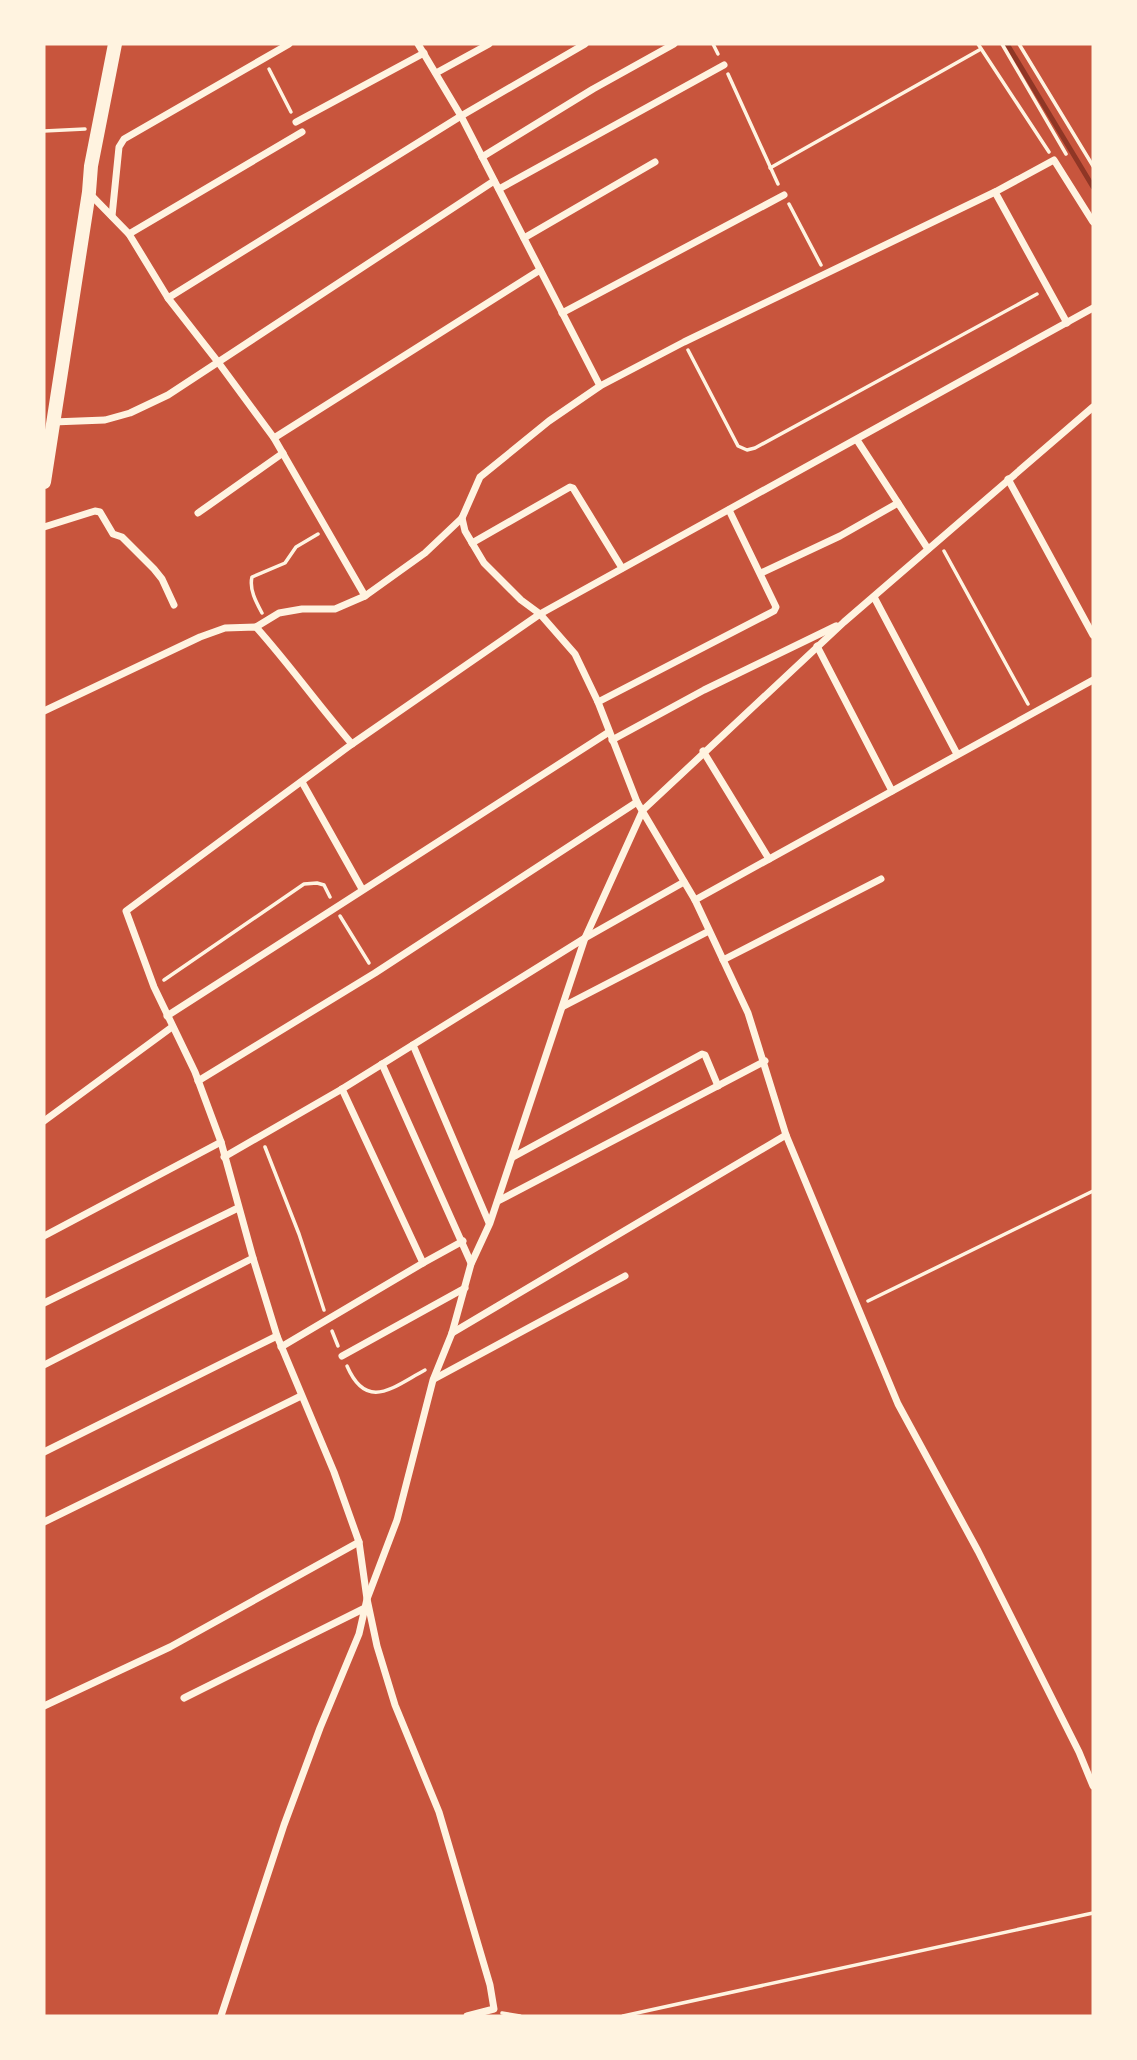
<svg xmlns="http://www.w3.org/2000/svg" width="1137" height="2060" font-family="'Fira Sans',sans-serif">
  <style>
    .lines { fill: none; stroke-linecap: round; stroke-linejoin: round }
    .stream { stroke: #8f3625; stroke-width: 5 }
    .path { stroke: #fff3e0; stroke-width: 3.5 }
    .minor { stroke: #fff3e0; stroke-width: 7 }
    .secondary { stroke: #fff3e0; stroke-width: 14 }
  </style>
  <rect width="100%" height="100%" fill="#c8553d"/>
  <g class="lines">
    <path class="stream" d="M1007 44 1093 187"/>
    <g class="path">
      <path d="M713 44 718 54"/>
      <path d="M978 44 1049 152"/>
      <path d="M1002 44 1066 154"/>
      <path d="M1019 44 1093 166"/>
      <path d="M269 69 291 112"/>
      <path d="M728 74 778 184"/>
      <path d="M44 131 85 129"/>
      <path d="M770 168 981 49"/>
      <path d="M789 204 821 265"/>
      <path d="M688 350 738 446 747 450 755 448 1037 294"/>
      <path d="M944 551 1028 704"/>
      <path d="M262 613C256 602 249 589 252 577L285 563 296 547 318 534"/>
      <path d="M340 916 369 963"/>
      <path d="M164 980 304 884 317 883 324 885 330 897"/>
      <path d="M265 1147 299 1234 324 1310"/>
      <path d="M868 1301 1093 1191"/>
      <path d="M332 1331 338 1346"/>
      <path d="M347 1366C367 1412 393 1387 425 1370"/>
      <path d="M502 2013 520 2016"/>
      <path d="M623 2016 1093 1913"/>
    </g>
    <g class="minor">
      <path d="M418 44 461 116 600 386"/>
      <path d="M436 73 489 44"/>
      <path d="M296 122 424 53"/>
      <path d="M482 157 593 89 674 44"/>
      <path d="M499 189 724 65"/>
      <path d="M995 192 1067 323"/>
      <path d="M89 193 129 234 168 298 218 362 274 438 365 596"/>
      <path d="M112 216 119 147 124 139 289 44"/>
      <path d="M129 234 302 132"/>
      <path d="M524 238 655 162"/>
      <path d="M168 298 461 116 585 44"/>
      <path d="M562 313 784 195"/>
      <path d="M53 422 105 420 130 413 168 395 494 181"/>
      <path d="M274 438 540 270"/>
      <path d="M857 440 928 549"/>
      <path d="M1008 479 1093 635"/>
      <path d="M198 513 283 453"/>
      <path d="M462 518 465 531 484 563 521 600 540 614 575 654 598 702 637 802 695 900 748 1013 786 1135 898 1404 978 1551 1079 1752 1093 1786"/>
      <path d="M44 527 95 511 100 512 113 534 122 537 154 569 162 579 174 605"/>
      <path d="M472 543 570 487 573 488 622 568"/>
      <path d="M761 573 840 536 898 503"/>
      <path d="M874 597 957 754"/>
      <path d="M256 627 279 613 302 609H335L365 596 425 553 462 518 480 477 549 421 600 386 684 342 995 192 1054 160 1093 222"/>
      <path d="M817 646 892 791"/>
      <path d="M598 702 774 611 776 607 729 510"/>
      <path d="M44 711 200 637 225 628 256 627C290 665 319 706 352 744"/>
      <path d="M612 740 704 690 836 626"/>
      <path d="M703 751 769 859"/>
      <path d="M302 782 362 889"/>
      <path d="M695 900 1093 680"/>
      <path d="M723 960 881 879"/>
      <path d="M564 1006 709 931"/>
      <path d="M167 1016 609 732"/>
      <path d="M413 1045 489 1223"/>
      <path d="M382 1064 471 1263"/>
      <path d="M198 1081 375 973 637 802"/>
      <path d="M342 1089 423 1263"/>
      <path d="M44 1121 172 1027"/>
      <path d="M224 1157 342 1089 585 938 684 882"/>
      <path d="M513 1157 702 1054 705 1055 718 1086"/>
      <path d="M498 1201 765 1061"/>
      <path d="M44 1236 221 1142"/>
      <path d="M44 1303 238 1208"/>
      <path d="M452 1333 786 1135"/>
      <path d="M281 1347 423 1263 463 1241"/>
      <path d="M342 1356 465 1288"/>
      <path d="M44 1365 253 1258"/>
      <path d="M434 1379 625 1276"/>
      <path d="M44 1452 277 1336"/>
      <path d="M44 1522 301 1396"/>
      <path d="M184 1698 365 1608"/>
      <path d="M44 1706 170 1647 359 1542"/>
      <path d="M221 2016 284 1825 320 1728 359 1634 367 1599 397 1520 433 1380 452 1333 471 1264 490 1223 585 938 643 810 844 622 1093 407"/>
      <path d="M467 2016 494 2009 490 1985 439 1812 395 1705 377 1646 367 1599 359 1542 334 1472 277 1336 253 1258 221 1142 195 1072 154 987 126 911 352 744 540 614 1093 308"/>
    </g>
    <path class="secondary" d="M44 482 89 192 91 166 115 44"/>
  </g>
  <rect width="1137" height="2060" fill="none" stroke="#fff3e0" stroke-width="91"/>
</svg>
